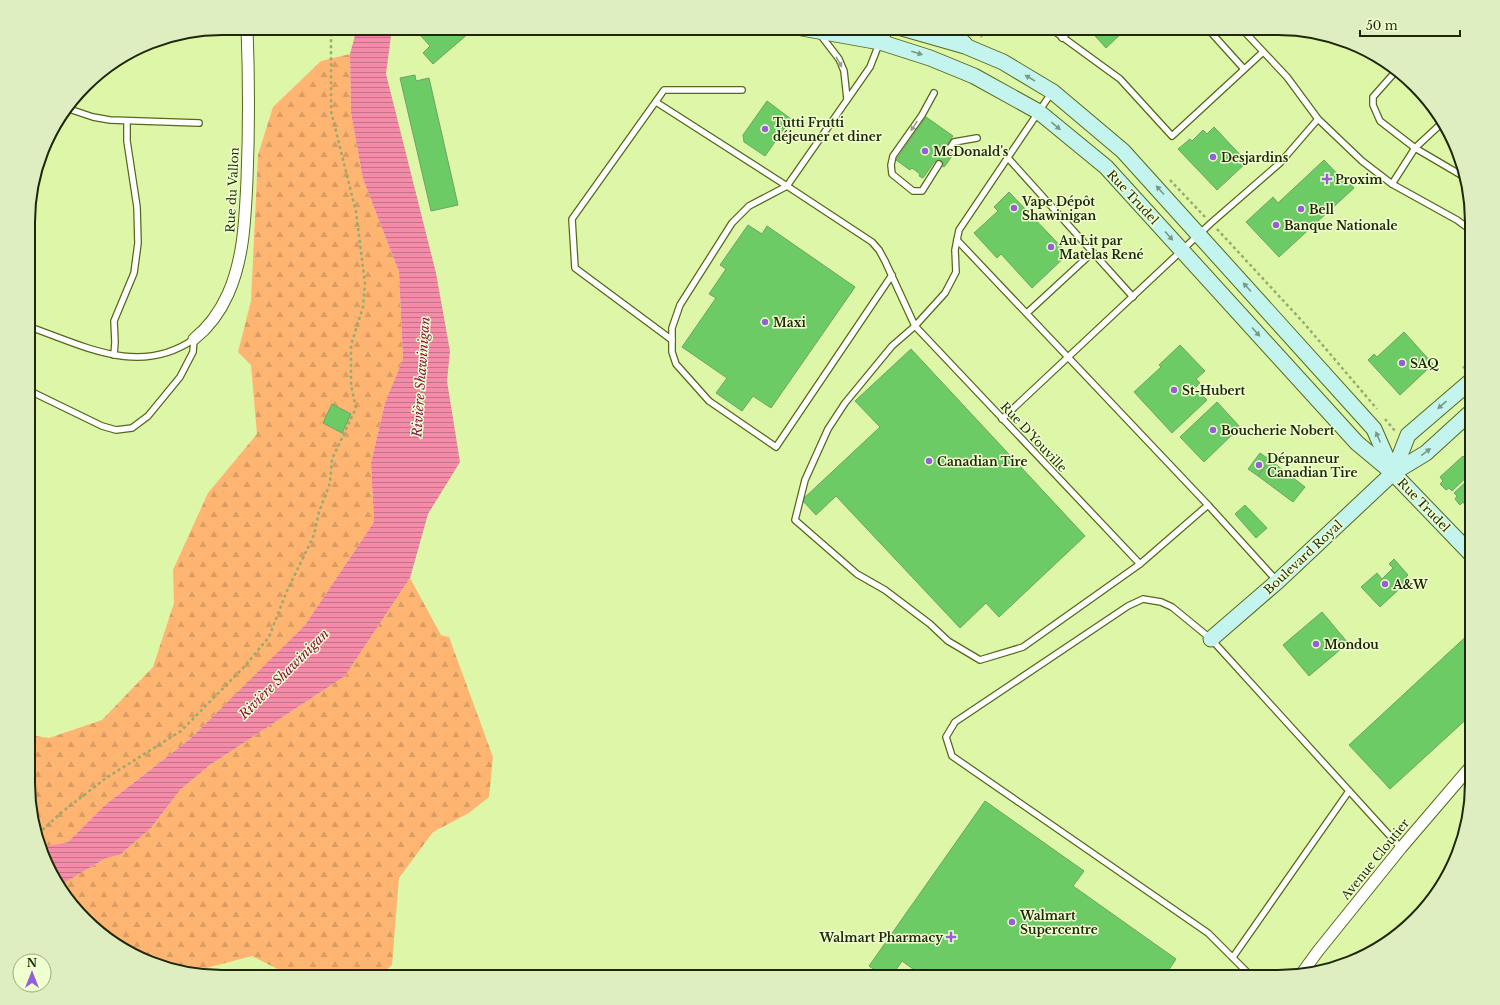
<svg xmlns="http://www.w3.org/2000/svg" width="1500" height="1005" font-family="'Libre Baskerville',serif">
  <style>
    .forest { fill: url(#forest-firs) }
    .water { fill: url(#water-rules) }
    .building { fill: #6dcb66; stroke: #6ca367 }
    .lines { fill: none; stroke-linecap: round; stroke-linejoin: round }
    .lane-casing { stroke: #56691a; stroke-width: 8 }
    .street-casing { stroke: #56691a; stroke-width: 13 }
    .secondary-casing { stroke: #56691a; stroke-width: 17 }
    .path { stroke: #98aa6d; stroke-width: 2.5; stroke-dasharray: 3 3; stroke-linecap: butt }
    .lane { stroke: #fff; stroke-width: 5.5 }
    .street { stroke: #fff; stroke-width: 11 }
    .secondary { stroke: #c4f4ee; stroke-width: 15 }
    .oneway { fill: #7a9886 }
    .oneway2 { fill: #9a9e8f }
    .poi-dot { fill: #965fd7; stroke: #f0ffd0; stroke-width: 1.5 }
    .labels { text-anchor: middle; dominant-baseline: central; stroke-width: 3; stroke-linejoin: round; paint-order: stroke }
    .poi-label { font-size: 12px; font-weight: bold; fill: #1f2707; stroke: #f0ffd0; text-anchor: start }
    .street-label { font-size: 12px; fill: #1f2707; stroke: #f0ffd0 }
    .water-label { font-size: 13px; font-style: italic; fill: #8a1245; stroke: #f0ffd0 }
    .rim { fill: none; stroke: #1f2707; stroke-width: 2 }
  </style>
  <defs>
    <pattern id="forest-firs" width="22" height="20" patternUnits="userSpaceOnUse"><rect width="22" height="20" fill="#ffb572"/><path d="M5 1l3.5 6h-7zM16 11l3.5 6h-7z" fill="#da9c61"/></pattern>
    <pattern id="water-rules" width="6" height="5" patternUnits="userSpaceOnUse"><rect width="6" height="5" fill="#f48ba9"/><path d="M0 2.5h6" fill="none" stroke="#c57288"/></pattern>
  </defs>
  <rect width="100%" height="100%" fill="#def6a7"/>
  <g class="forest">
    <path d="M350 54 351 113 363 179 399 272 403 359 385 403 371 463 374 522 305 625 190 739 105 805 68 842 43 847 30 808V735L49 738 102 720 153 667 174 603 173 570 208 493 257 434 251 365 238 352 251 301 258 155 273 107 321 61Z"/>
    <path d="M410 578 441 635 449 637 493 757 489 797 469 813 433 832 399 878 392 965 378 977H293L252 956 203 969 199 973 160 967 114 944 59 886 106 858 120 855 151 828 180 790 210 765 345 676Z"/>
  </g>
  <path class="water" d="M357 28H392L386 74 436 273 450 351 447 381 460 462 428 514 410 578 345 676 210 765 180 790 151 828 120 855 106 858 59 886 54 880 43 847 68 842 105 805 190 739 305 625 374 522 371 463 385 403 403 359 399 272 363 179 351 113 350 54Z"/>
  <g class="building">
    <path d="M431 28H465L469 33 433 64 423 53 430 46 421 36Z"/>
    <path d="M1088 28H1127L1106 48Z"/>
    <path d="M415 75 416 81 429 78 458 205 431 211 400 78Z"/>
    <path d="M767 101 791 119 765 156 744 142 743 135Z"/>
    <path d="M926 117 953 136 944 149 953 155 944 167 935 161 923 178 919 176 920 174 912 168 910 170 896 160Z"/>
    <path d="M1214 127 1247 162 1217 190 1178 149 1190 139 1192 141 1203 130 1207 134Z"/>
    <path d="M1324 160 1347 184 1349 182 1354 188 1279 257 1246 222 1273 197 1278 203Z"/>
    <path d="M1009 192 1068 254 1032 288 1001 254 997 258 974 233 998 211 994 207Z"/>
    <path d="M748 225 762 234 767 226 855 287 771 408 753 396 742 411 716 393 727 378 682 347 716 298 709 294 726 269 720 265Z"/>
    <path d="M1404 332 1433 364 1400 395 1368 360 1374 354 1377 357Z"/>
    <path d="M1180 345 1205 371 1196 379 1200 383 1195 388 1207 400 1172 433 1134 392 1161 367 1159 365Z"/>
    <path d="M911 349 1085 536 999 617 986 603 960 628 836 496 816 515 802 500 880 427 855 401Z"/>
    <path d="M1217 402 1240 427 1204 462 1180 437Z"/>
    <path d="M332 404 351 414 342 433 323 423Z"/>
    <path d="M1260 453 1270 460 1258 476 1248 469Z"/>
    <path d="M1463 456 1472 465V472L1452 491 1449 488 1446 490 1440 484 1443 481 1440 477Z"/>
    <path d="M1270 460 1305 487 1293 502 1258 476Z"/>
    <path d="M1472 476V500L1466 506 1463 502 1460 505 1455 499 1457 496 1454 493Z"/>
    <path d="M1245 505 1267 528 1256 538 1235 514Z"/>
    <path d="M1394 559 1408 575 1406 577 1409 580 1380 607 1361 587 1377 573 1382 579 1393 568 1389 564Z"/>
    <path d="M1322 612 1348 643 1309 676 1283 645Z"/>
    <path d="M1472 631V714L1390 789 1349 745Z"/>
    <path d="M985 801 1084 871 1073 886 1176 959 1164 977H924L902 961 891 977H885L869 966Z"/>
  </g>
  <g class="lines">
    <g class="lane-casing">
      <g id="lane">
        <path d="M1050 28 1120 79 1172 136 1263 52"/>
        <path d="M1207 28 1244 69"/>
        <path d="M1241 28 1287 77 1318 119 1362 161 1392 184 1457 220 1472 231"/>
        <path d="M819 33 839 59 844 71 847 99"/>
        <path d="M1062 38 1072 28"/>
        <path d="M879 44 870 67 787 186 749 206 732 223 680 305 672 328V352L676 364 709 401 776 447 892 275"/>
        <path d="M1396 71 1373 97V105L1380 121 1415 148 1461 175"/>
        <path d="M1052 92 959 230 955 250 956 272 945 293 915 326 892 346 845 403 828 429 805 480 795 520 857 574 885 590 930 624 948 641 980 660 1023 647 1140 564"/>
        <path d="M934 93 922 115 893 156 891 165 892 174 913 191H922L939 164"/>
        <path d="M656 102 787 186 872 242 879 250 885 261 915 326 1140 564 1208 505 1277 581"/>
        <path d="M69 109 93 117 110 120 199 123"/>
        <path d="M948 151 954 142 977 138"/>
        <path d="M1008 158 1133 297"/>
        <path d="M1392 184 1415 148 1443 122"/>
        <path d="M957 240 1208 505"/>
        <path d="M1027 313 1093 252"/>
        <path d="M30 327C84 346 140 377 194 339L193 352 180 377 148 416 132 428 116 430 102 426 30 391"/>
        <path d="M672 340 575 268 572 219 664 90H742"/>
        <path d="M114 355 115 342 114 321 134 273 138 243 137 207 127 141V121"/>
        <path d="M1002 419 1211 223 1280 163 1318 119"/>
        <path d="M1233 957 1349 791"/>
        <path d="M1252 977 1208 933 952 756 946 737 955 722 1128 606 1143 599 1161 602 1172 607 1211 639 1401 848"/>
      </g>
    </g>
    <g class="street-casing">
      <g id="street">
        <path d="M194 339C209 327 220 312 228 294 244 258 245 219 247 180 249 130 249 79 247 28"/>
        <path d="M1302 973 1318 951 1401 848 1472 765"/>
      </g>
    </g>
    <g class="secondary-casing">
      <g id="secondary">
        <path d="M802 28 880 42 930 58 974 76 1039 112 1106 167 1357 443 1393 473 1472 555"/>
        <path d="M902 28 965 46 1003 62 1053 92 1123 151 1374 429 1392 470"/>
        <path d="M947 28 965 44"/>
        <path d="M880 42 885 28"/>
        <path d="M1393 473 1408 435 1472 380"/>
        <path d="M1211 639 1278 581 1393 473 1426 453 1472 411"/>
      </g>
    </g>
    <g class="path">
      <path d="M972 28 982 37"/>
      <path d="M1170 180 1205 217"/>
      <path d="M1217 229 1303 322 1377 409"/>
      <path d="M1463 368 1472 361"/>
      <path d="M1385 419 1395 431"/>
      <path d="M38 834 62 812 106 778 181 731 243 668 269 637 286 593 314 535 319 512 330 483 332 459 356 408 351 385V345L363 307 365 283 356 212 331 111V28"/>
    </g>
    <use href="#lane" class="lane"/>
    <use href="#street" class="street"/>
    <use href="#secondary" class="secondary"/>
  </g>
  <defs><path id="oneway-solid" d="M-6-.8H1V-3.2L6.5 0L1 3.2V.8H-6Z"/></defs>
  <g class="oneway">
    <use href="#oneway-solid" transform="translate(917 53) rotate(18)"/>
    <use href="#oneway-solid" transform="translate(1030 78) rotate(-149)"/>
    <use href="#oneway-solid" transform="translate(1056 126) rotate(40)"/>
    <use href="#oneway-solid" transform="translate(1160 190) rotate(-132)"/>
    <use href="#oneway-solid" transform="translate(1169 236) rotate(48)"/>
    <use href="#oneway-solid" transform="translate(1247 287) rotate(-132)"/>
    <use href="#oneway-solid" transform="translate(1256 332) rotate(48)"/>
    <use href="#oneway-solid" transform="translate(1442 405) rotate(139)"/>
    <use href="#oneway-solid" transform="translate(1378 437) rotate(-113)"/>
    <use href="#oneway-solid" transform="translate(1426 452) rotate(-37)"/>
  </g>
  <g class="oneway2">
    <use href="#oneway-solid" transform="translate(839 62) rotate(61)"/>
    <use href="#oneway-solid" transform="translate(914 126) rotate(124)"/>
  </g>
  <g class="poi-dot">
    <circle cx="765" cy="129" r="4"/>
    <circle cx="925" cy="151" r="4"/>
    <circle cx="1213" cy="157" r="4"/>
    <path d="M1325 173h4v4h4v4h-4v4h-4v-4h-4v-4h4z"/>
    <circle cx="1014" cy="208" r="4"/>
    <circle cx="1301" cy="209" r="4"/>
    <circle cx="1276" cy="225" r="4"/>
    <circle cx="1051" cy="247" r="4"/>
    <circle cx="765" cy="322" r="4"/>
    <circle cx="1402" cy="363" r="4"/>
    <circle cx="1174" cy="390" r="4"/>
    <circle cx="1213" cy="430" r="4"/>
    <circle cx="929" cy="461" r="4"/>
    <circle cx="1259" cy="465" r="4"/>
    <circle cx="1385" cy="584" r="4"/>
    <circle cx="1316" cy="644" r="4"/>
    <circle cx="1012" cy="922" r="4"/>
    <path d="M949 931h4v4h4v4h-4v4h-4v-4h-4v-4h4z"/>
  </g>
  <g class="labels">
    <g class="poi-label">
      <text x="773" y="122">Tutti Frutti<tspan x="773" dy="14">déjeuner et diner</tspan></text>
      <text x="933" y="151">McDonald's</text>
      <text x="1221" y="157">Desjardins</text>
      <text x="1335" y="179">Proxim</text>
      <text x="1022" y="201">Vape Dépôt<tspan x="1022" dy="14">Shawinigan</tspan></text>
      <text x="1309" y="209">Bell</text>
      <text x="1284" y="225">Banque Nationale</text>
      <text x="1059" y="240">Au Lit par<tspan x="1059" dy="14">Matelas René</tspan></text>
      <text x="773" y="322">Maxi</text>
      <text x="1410" y="363">SAQ</text>
      <text x="1182" y="390">St-Hubert</text>
      <text x="1221" y="430">Boucherie Nobert</text>
      <text x="1267" y="458">Dépanneur<tspan x="1267" dy="14">Canadian Tire</tspan></text>
      <text x="937" y="461">Canadian Tire</text>
      <text x="1393" y="584">A&amp;W</text>
      <text x="1324" y="644">Mondou</text>
      <text x="1020" y="915">Walmart<tspan x="1020" dy="14">Supercentre</tspan></text>
      <text x="943" y="937" text-anchor="end">Walmart Pharmacy</text>
    </g>
    <g class="street-label">
      <text transform="translate(232 190) rotate(-87)">Rue du Vallon</text>
      <text transform="translate(1133 197) rotate(47)">Rue Trudel</text>
      <text transform="translate(1034 437) rotate(47)">Rue D'Youville</text>
      <text transform="translate(1424 505) rotate(46)">Rue Trudel</text>
      <text transform="translate(1303 557) rotate(-43)">Boulevard Royal</text>
      <text transform="translate(1375 859) rotate(-51)">Avenue Cloutier</text>
    </g>
    <g class="water-label">
      <text transform="translate(421 377) rotate(-86)">Rivière Shawinigan</text>
      <text transform="translate(284 674) rotate(-45)">Rivière Shawinigan</text>
    </g>
  </g>
  <path d="M0 0H1500V1005H0ZM222 35H1278A187 187 0 0 1 1465 222V783A187 187 0 0 1 1278 970H222A187 187 0 0 1 35 783V222A187 187 0 0 1 222 35Z" fill="#dfeec0" fill-rule="evenodd"/>
  <path class="rim" d="M222 35H1278A187 187 0 0 1 1465 222V783A187 187 0 0 1 1278 970H222A187 187 0 0 1 35 783V222A187 187 0 0 1 222 35Z"/>
  <g transform="translate(32 973)"><circle r="19" fill="#f0ffd0" stroke="#9ca980"/>
  <path d="M0-3L7 15L0 10L-7 15Z" fill="#965fd7"/>
  <text y="-6" font-size="11" font-weight="bold" text-anchor="middle" fill="#1f2707">N</text>
  </g>
  <path d="M1360 30v6h100v-6" fill="none" stroke="#1f2707" stroke-width="2"/>
  <text x="1366" y="30" font-size="12" fill="#1f2707" stroke="#f0ffd0" stroke-width="3" paint-order="stroke">50 m</text>
</svg>
